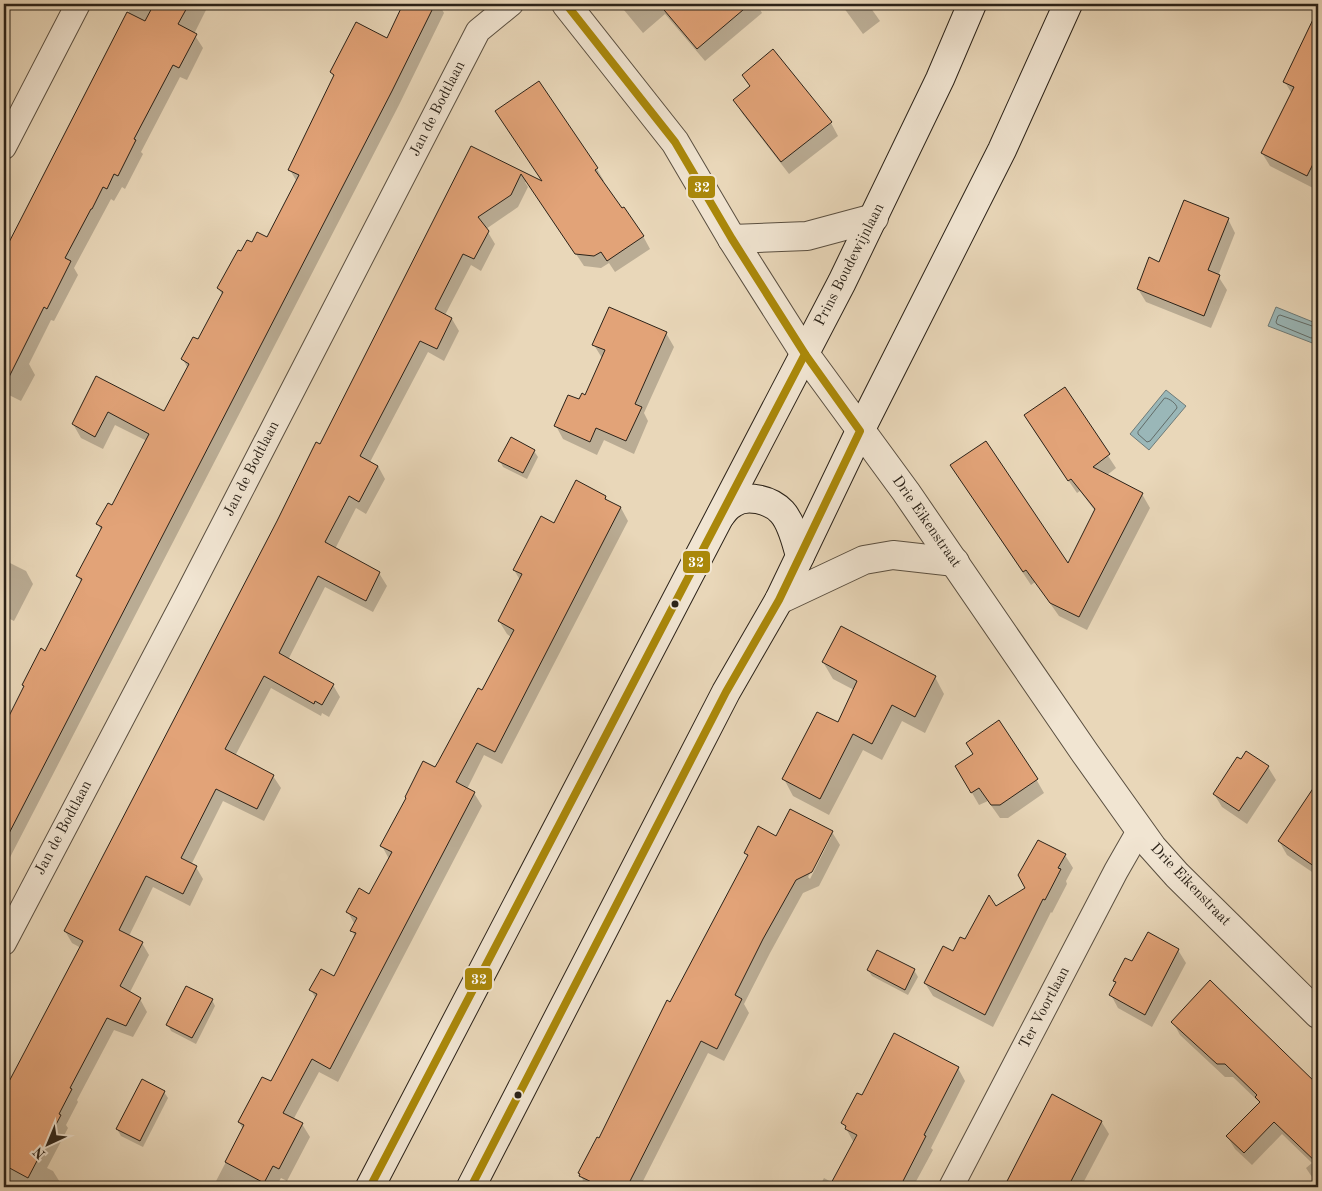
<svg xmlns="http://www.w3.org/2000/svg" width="1322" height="1191" font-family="'Old Standard TT',serif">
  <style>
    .water { fill: #9ab7b8; stroke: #6e7b78 }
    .shadow { fill: #0003; fill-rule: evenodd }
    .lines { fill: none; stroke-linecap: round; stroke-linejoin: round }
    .shore { stroke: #626c68; stroke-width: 1 }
    .building { fill: #e2a378; stroke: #2b2218 }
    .minor-casing { stroke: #5a4f40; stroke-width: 26 }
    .tertiary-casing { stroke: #5a4f40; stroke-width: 30 }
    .secondary-casing { stroke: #2b2218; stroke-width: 30 }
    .minor { stroke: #f1e5d2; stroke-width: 24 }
    .tertiary { stroke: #f1e5d2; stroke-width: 28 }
    .secondary { stroke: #f1e5d2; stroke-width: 28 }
    .bus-1-casing { stroke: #f1e5d2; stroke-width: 11 }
    .bus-1 { stroke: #aa880a; stroke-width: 8 }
    .bus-dot { fill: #2b2218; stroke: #f1e5d2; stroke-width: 2 }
    .labels { text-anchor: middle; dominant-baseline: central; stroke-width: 4; stroke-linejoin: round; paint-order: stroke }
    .street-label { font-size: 15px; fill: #2b2218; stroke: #f1e5d2 }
    .line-badge { stroke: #f1e5d2; stroke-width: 2 }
    .badge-label { font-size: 14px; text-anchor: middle; font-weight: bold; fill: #fff }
  </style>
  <rect width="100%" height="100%" fill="#e9d7b9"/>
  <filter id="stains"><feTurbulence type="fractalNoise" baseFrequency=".004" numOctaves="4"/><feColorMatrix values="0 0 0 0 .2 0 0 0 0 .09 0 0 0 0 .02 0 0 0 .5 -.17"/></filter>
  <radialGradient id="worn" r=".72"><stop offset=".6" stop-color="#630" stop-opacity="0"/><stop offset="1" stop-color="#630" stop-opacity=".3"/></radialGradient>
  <g class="water">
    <path d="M1276 307 1318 324V336L1315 344 1268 326Z"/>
    <path d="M1166 390 1186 406 1149 450 1130 434Z"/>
  </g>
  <g class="shadow">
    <path d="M133 4H209L194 34 203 48 187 80 180 77 141 152 143 154 125 189 122 187 114 201 111 199 74 268 78 275 54 321 51 320 29 364 35 375 21 401 7 394 4 400V254Z"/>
    <path d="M404 4H439L444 13 399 105 4 869V734L24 688 23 685 46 652 81 582 78 576 101 530 98 524 113 507 147 441 115 425 103 449 81 438 73 424 97 378 164 413 188 369 183 359 199 340 223 296 218 288 241 253 252 244 268 239 297 182 290 170 334 77 331 72 388 40Z"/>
    <path d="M619 4H757L762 13 705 61 665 14 643 33Z"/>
    <path d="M841 4H868L880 21 863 34Z"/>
    <path d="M1318 12V182L1315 189 1270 166 1262 153 1292 94 1285 82Z"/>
    <path d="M743 75 831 123 838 136 789 174 742 113 735 100 750 87Z"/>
    <path d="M472 147 544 183 597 169 604 181 602 182 643 236 650 249 615 272 609 263 601 268 584 266 528 182H525L528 187 518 207 486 229 495 244 481 271 471 265 445 315 452 319 459 331 444 361 428 352 370 462 378 466 385 479 366 514 356 508 335 549 379 573 387 586 373 612 325 587 288 660 333 685 340 697 329 717 322 713 321 716 271 688 235 756 273 776 281 788 264 821 223 801 191 865 196 867 203 879 190 906 153 887 129 936 142 943 149 955 130 992 140 999 147 1012 133 1037 114 1030 77 1100 78 1102 66 1125 68 1128 47 1168 53 1171 61 1184 59 1187H4V1095L81 948 72 943 65 931 320 445Z"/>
    <path d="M1228 219 1235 233 1218 276 1227 290 1211 328 1146 302 1138 289 1160 263Z"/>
    <path d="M666 333 674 347 644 413 648 421 634 454 604 440 597 455 563 439 556 426 585 396 602 358 594 345Z"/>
    <path d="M1064 389 1116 468 1106 476 1142 494 1150 508 1087 630 1059 616 1035 582 1031 585 960 479 1068 565 1095 511 1080 491 1077 493 1033 429Z"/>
    <path d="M534 451 538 457 527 479 503 467 500 461Z"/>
    <path d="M605 497 608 502 621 508 628 521 502 764 484 755 467 789 474 793 482 806 338 1082 319 1072 293 1120 302 1124 310 1137 287 1181 281 1178 276 1187H210L214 1185 243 1129 239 1122 271 1083 316 999 311 990 335 977 355 936 352 931 355 925 348 912 370 896 389 859 382 846 435 768 483 692 511 637 507 634 499 621 520 580 514 570 554 525Z"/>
    <path d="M4 560 26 571 33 584 14 621 4 616Z"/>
    <path d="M823 662 935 677 944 694 925 733 902 721 882 760 863 750 829 815 793 796 784 779 838 724 854 690 833 679Z"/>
    <path d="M957 767 1036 779 1044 793 1008 818H1000L988 801 979 805Z"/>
    <path d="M1268 767 1276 780 1247 824 1222 807 1214 794Z"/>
    <path d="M1314 798 1318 801V876L1287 855 1279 841Z"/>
    <path d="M832 832 840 845 819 886 803 893 770 953 744 1004 749 1013 724 1061 708 1053 640 1187H579L583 1180 581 1176 748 857 746 853 777 838ZM829 837H831L810 879 808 877Z"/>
    <path d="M1065 855 1073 868 1066 881 1067 884 1052 913 1051 912 993 1027 933 996 925 983 996 908 1027 889Z"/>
    <path d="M1178 950 1186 963 1152 1027 1118 1008 1111 995 1116 984 1115 981 1133 963Z"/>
    <path d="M868 970H914L918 977 908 995 872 976Z"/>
    <path d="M1210 982 1318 1086V1186L1306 1168 1312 1163 1282 1134 1252 1165 1235 1149 1227 1136 1260 1103 1233 1077H1225L1180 1035 1173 1022Z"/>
    <path d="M212 1000 215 1006 196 1044 171 1031 168 1025Z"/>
    <path d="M958 1068 965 1081 931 1148 933 1150 913 1187H819L824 1178 833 1183 854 1143 843 1123 862 1097Z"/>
    <path d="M164 1092 168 1098 143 1147 121 1136 117 1129Z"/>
    <path d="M1053 1096 1101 1121 1109 1134 1081 1187H1006Z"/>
  </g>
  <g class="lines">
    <g class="shore">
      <path d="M1318 328 1280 315 1278 316 1276 322 1277 324 1311 338 1318 336"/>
      <path d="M1165 398C1169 398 1177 404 1177 408L1150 441 1147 442 1138 434V432Z"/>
    </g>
  </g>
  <g class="building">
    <path d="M154 4H189L178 24 197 34 179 68 173 65 134 139 136 140 118 176 114 174 107 189 103 187 92 209H91L65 258 71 261 47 309 44 307 4 387V252L127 12 145 21Z"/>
    <path d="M403 4H435L392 91 4 843V726L24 686 22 685 41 648 45 651 82 579 76 576 102 527 96 524 108 503 112 505 149 434 108 412 95 437 72 424 96 376 164 411 189 364 181 359 193 337 198 339 223 292 217 288 238 250 241 251 247 240 252 242 257 232 267 237 299 175 288 170 334 75 330 72 356 22 387 38Z"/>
    <path d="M659 4H750L697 49Z"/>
    <path d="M1318 9V154L1307 176 1261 153 1294 87 1283 82Z"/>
    <path d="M773 49 832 122 781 162 733 100 750 86 742 75Z"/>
    <path d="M539 81 598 168 595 170 622 208 624 207 644 236 607 261 601 252 594 256 575 254 521 174 511 195 478 217 489 231 474 259 463 254 435 309 452 318 437 349 420 341 360 456 378 466 359 502 349 496 325 542 380 572 366 601 318 576 279 653 334 684 322 705 315 701 314 704 264 676 225 749 274 775 257 809 216 789 181 858 197 866 183 894 146 876 119 930 143 942 120 986 141 998 126 1026 107 1018 70 1088 72 1089 59 1114 61 1115 28 1178 4 1165V1091L83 941 64 931 277 521 316 442 320 444 471 146 542 181 495 111Z"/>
    <path d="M1184 200 1229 218 1208 270 1220 275 1204 316 1137 289 1149 257 1159 262Z"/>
    <path d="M609 307 667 332 635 404 642 407 626 441 596 428 590 442 554 426 568 395 579 399 582 393 585 395 605 350 592 345Z"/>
    <path d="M1065 387 1110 454 1093 467 1143 493 1079 617 1050 603 1026 570 1023 572 950 465 986 441 1068 563 1095 509 1071 479 1068 481 1024 415Z"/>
    <path d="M511 437 535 450 523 473 498 461Z"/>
    <path d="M576 480 606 496 605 499 621 507 495 752 477 743 456 782 475 792 330 1069 312 1059 283 1113 303 1123 279 1169 273 1166 264 1183 225 1162 244 1125 238 1122 262 1077 271 1081 317 994 309 990 321 969 334 976 356 933 350 931 357 918 346 912 359 888 369 894 392 852 380 846 406 798 405 797 423 761 435 767 438 762 478 688 482 690 514 630 498 621 522 574 513 570 541 516 554 523Z"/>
    <path d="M841 626 936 676 915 717 892 705 872 744 853 734 820 799 782 779 817 712 838 722 857 681 822 662Z"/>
    <path d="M999 720 1038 779 1000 805H991L979 788 971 793 955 766 973 754 966 743Z"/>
    <path d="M1246 751 1269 766 1239 811 1213 794 1237 757 1241 759Z"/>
    <path d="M1318 781V869L1278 841Z"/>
    <path d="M790 809 833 831 812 872 796 880 763 939 735 995 742 999 717 1049 701 1041 627 1187H602L579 1176 580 1174 578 1173 597 1137 599 1138 667 1000 670 1002 748 855 744 853 758 826 776 836Z"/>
    <path d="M1038 840 1066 854 1058 868 1061 869 1045 900 1043 899 985 1015 924 983 943 946 953 951 960 937 965 939 989 895 996 906 1025 888 1018 875Z"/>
    <path d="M1148 932 1179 949 1145 1015 1109 995 1116 982 1113 981 1125 958 1132 961Z"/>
    <path d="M877 950 915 969 905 990 867 970Z"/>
    <path d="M1210 980 1318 1085V1164L1274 1122 1244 1153 1226 1136 1260 1102 1255 1097 1257 1095 1225 1064H1217L1171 1022Z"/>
    <path d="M186 986 213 999 192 1038 166 1025Z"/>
    <path d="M894 1033 959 1067 924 1135 926 1136 900 1187H829L857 1135 845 1129 846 1126 841 1123 857 1093 862 1095Z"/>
    <path d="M142 1079 165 1091 140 1141 116 1129Z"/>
    <path d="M1052 1094 1102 1121 1068 1187H1004Z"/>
  </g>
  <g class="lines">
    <g class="minor-casing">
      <g id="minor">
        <path d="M4 147 78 4"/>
        <path d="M4 943 188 593 478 31 511 4"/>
        <path d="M951 1187 1116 871 1140 829"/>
      </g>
    </g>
    <g class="tertiary-casing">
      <g id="tertiary">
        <path d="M566 4 675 142 732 239 805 354 906 492 1085 753 1152 847 1177 875 1318 1014"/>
        <path d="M732 239 807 236 874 218"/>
        <path d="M779 600 864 560 893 555 955 562"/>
      </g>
    </g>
    <g class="secondary-casing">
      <g id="secondary">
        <path d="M721 515C724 511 728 506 732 504 746 493 771 500 782 512 792 523 796 542 800 556"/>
        <path d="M370 1187 842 282 940 79 972 4"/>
        <path d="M471 1187 726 692 779 600 860 431 1002 150 1068 4"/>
      </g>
    </g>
    <use href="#minor" class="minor"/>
    <use href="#tertiary" class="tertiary"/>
    <use href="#secondary" class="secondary"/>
    <g class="bus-1-casing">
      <g id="bus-1">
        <path d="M370 1187 805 354"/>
        <path d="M471 1187 726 692 779 600 860 431 805 354 732 239 675 142 566 4"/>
      </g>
    </g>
    <use href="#bus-1" class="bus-1"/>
  </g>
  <g class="bus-dot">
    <circle cx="675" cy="604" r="4.5"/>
    <circle cx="518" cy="1095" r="4.5"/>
  </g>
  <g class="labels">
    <g class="street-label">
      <text transform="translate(438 109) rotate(-63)">Jan de Bodtlaan</text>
      <text transform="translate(850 265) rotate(-63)">Prins Boudewijnlaan</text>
      <text transform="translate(252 469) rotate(-63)">Jan de Bodtlaan</text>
      <text transform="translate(926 522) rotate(55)">Drie Eikenstraat</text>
      <text transform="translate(64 828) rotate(-62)">Jan de Bodtlaan</text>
      <text transform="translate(1190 885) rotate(46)">Drie Eikenstraat</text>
      <text transform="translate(1045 1008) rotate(-62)">Ter Voortlaan</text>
    </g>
  </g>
  <g class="line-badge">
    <rect x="687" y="175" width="29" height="24" rx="5" fill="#aa880a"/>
    <rect x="682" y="550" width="29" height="24" rx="5" fill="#aa880a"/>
    <rect x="464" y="967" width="29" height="24" rx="5" fill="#aa880a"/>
  </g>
  <g class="badge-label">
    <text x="702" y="192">32</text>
    <text x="696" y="567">32</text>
    <text x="479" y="984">32</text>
  </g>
  <rect width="1322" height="1191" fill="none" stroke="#e9d7b9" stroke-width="20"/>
  <rect x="5" y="5" width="1312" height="1181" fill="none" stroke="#2b2218" stroke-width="2.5"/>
  <rect x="10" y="10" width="1302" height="1171" fill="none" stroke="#2b2218"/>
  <g transform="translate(48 1144) rotate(224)" stroke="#f1e5d2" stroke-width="4" paint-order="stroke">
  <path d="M0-4L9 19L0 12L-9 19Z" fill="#2b2218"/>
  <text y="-8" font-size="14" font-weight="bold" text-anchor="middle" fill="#2b2218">N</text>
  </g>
  <rect width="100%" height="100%" filter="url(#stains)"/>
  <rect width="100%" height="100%" fill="url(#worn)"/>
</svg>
